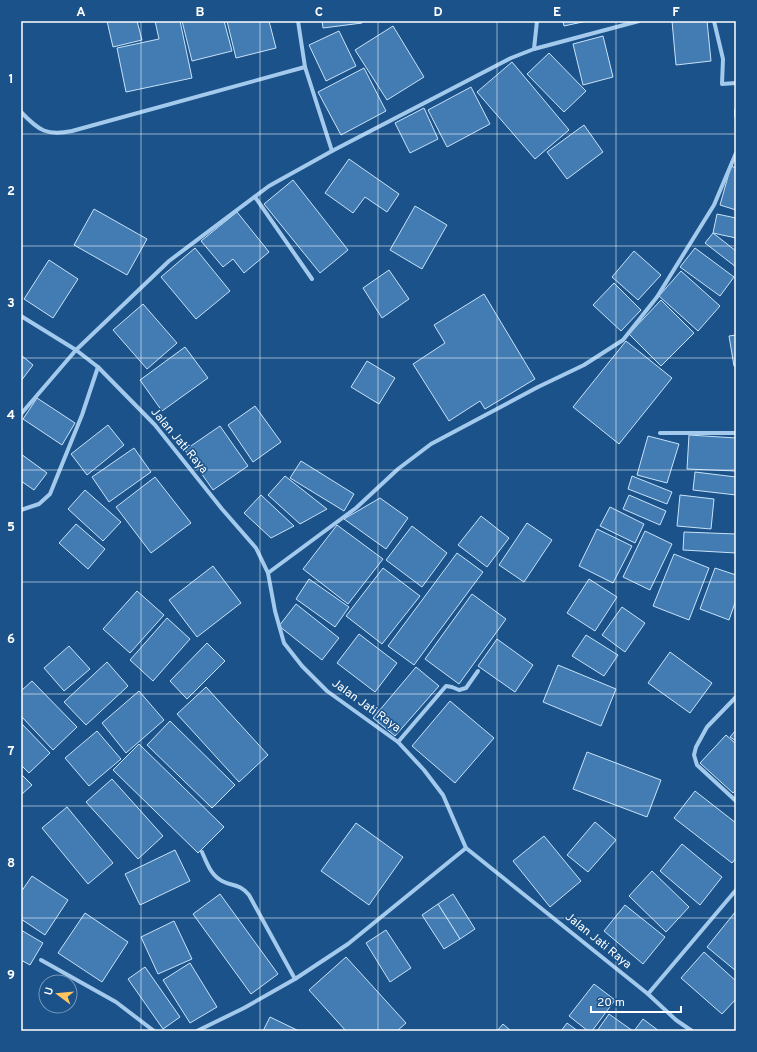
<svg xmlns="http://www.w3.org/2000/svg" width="757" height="1052" font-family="Overpass,sans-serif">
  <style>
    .building { fill: #437cb2; stroke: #c8e2f9 }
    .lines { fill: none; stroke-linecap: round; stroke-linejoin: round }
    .street { stroke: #a3caed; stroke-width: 4 }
    .grid { fill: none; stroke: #fff; stroke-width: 1; stroke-opacity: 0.55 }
    .labels { text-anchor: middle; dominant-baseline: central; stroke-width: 3; stroke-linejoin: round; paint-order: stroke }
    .street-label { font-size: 12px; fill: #fff; stroke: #1a5289 }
    .neatline { fill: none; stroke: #fff; stroke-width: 1.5 }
    .grid-label { font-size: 13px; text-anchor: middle; font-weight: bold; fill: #fff }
  </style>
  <rect width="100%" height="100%" fill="#1a5289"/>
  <g class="building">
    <path d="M107 21H137L142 40 113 47Z"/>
    <path d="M155 21H180L192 78 126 92 117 48 159 39Z"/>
    <path d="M182 21H224L232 51 192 61Z"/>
    <path d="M227 21H269L276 48 236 58Z"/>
    <path d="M322 21H362V23L323 28Z"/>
    <path d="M563 21H587L564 26Z"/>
    <path d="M672 21H707L711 61 676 65Z"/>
    <path d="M393 26 424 77 387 100 355 50Z"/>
    <path d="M339 31 356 66 326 81 309 45Z"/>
    <path d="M603 36 613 77 583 85 573 44Z"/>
    <path d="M549 53 586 91 564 112 527 74Z"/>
    <path d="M512 62 569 130 535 159 477 92Z"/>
    <path d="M364 68 386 111 341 135 318 92Z"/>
    <path d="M471 87 490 124 447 147 428 110Z"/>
    <path d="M424 108 438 139 410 153 395 123Z"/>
    <path d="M584 125 603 152 567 179 547 152Z"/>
    <path d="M349 159 399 194 387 212 365 197 353 213 325 193Z"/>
    <path d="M731 166 736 168V210L720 205Z"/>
    <path d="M293 180 348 250 320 273 264 204Z"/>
    <path d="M415 206 447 225 422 269 390 250Z"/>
    <path d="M94 209 147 239 127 275 74 245Z"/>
    <path d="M237 212 269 252 244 273 233 259 223 267 201 241Z"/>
    <path d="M717 214 736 218V238L713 233Z"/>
    <path d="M713 233 736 251V267L705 243Z"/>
    <path d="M195 248 230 291 196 319 161 277Z"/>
    <path d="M695 248 734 277 720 296 680 267Z"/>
    <path d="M634 251 661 275 638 300 612 277Z"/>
    <path d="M49 260 78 279 53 318 24 299Z"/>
    <path d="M389 270 409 299 382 318 363 288Z"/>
    <path d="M681 271 720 306 698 331 659 296Z"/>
    <path d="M614 283 641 310 621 331 593 305Z"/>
    <path d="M484 294 535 379 485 409 480 401 449 421 413 364 445 343 434 325Z"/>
    <path d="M661 300 694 333 661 366 629 334Z"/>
    <path d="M143 304 177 343 147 369 113 330Z"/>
    <path d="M736 335V366H734L729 336Z"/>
    <path d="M626 341 672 378 619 444 573 407Z"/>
    <path d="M185 347 208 378 162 411 140 380Z"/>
    <path d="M21 355 33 365 21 381Z"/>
    <path d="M367 361 395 378 379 404 351 387Z"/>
    <path d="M37 398 75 423 62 445 23 419Z"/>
    <path d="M255 406 281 442 253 462 228 425Z"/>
    <path d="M108 425 124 445 87 475 71 454Z"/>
    <path d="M220 426 248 466 213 490 185 450Z"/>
    <path d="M689 435 736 438V471L687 469Z"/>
    <path d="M648 436 679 444 667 483 637 475Z"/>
    <path d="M134 448 151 472 109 502 92 477Z"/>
    <path d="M21 454 47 473 34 490 21 481Z"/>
    <path d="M301 461 354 494 344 511 290 478Z"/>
    <path d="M695 472 736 477V495L693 490Z"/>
    <path d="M285 476 327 509 300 524 268 495Z"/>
    <path d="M632 476 672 492 667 504 628 489Z"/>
    <path d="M155 477 191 523 151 553 116 507Z"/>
    <path d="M85 490 121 522 103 541 68 509Z"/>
    <path d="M261 495 294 526 271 538 244 513Z"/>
    <path d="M629 495 666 511 660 525 623 509Z"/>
    <path d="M680 495 714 499 711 529 677 526Z"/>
    <path d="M380 498 408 518 386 549 344 519Z"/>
    <path d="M610 507 644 524 635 543 600 526Z"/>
    <path d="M481 516 509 538 487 567 458 545Z"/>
    <path d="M527 523 552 540 524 582 499 565Z"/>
    <path d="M76 524 105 549 88 569 59 543Z"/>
    <path d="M337 525 383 559 348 604 303 569Z"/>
    <path d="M412 526 447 553 422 587 386 560Z"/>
    <path d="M597 529 632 546 613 583 579 566Z"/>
    <path d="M645 531 672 544 650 590 623 577Z"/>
    <path d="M684 532 736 534V553L683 550Z"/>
    <path d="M457 553 483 572 414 665 388 646Z"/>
    <path d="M674 554 709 568 689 620 653 606Z"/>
    <path d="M213 566 241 603 197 637 169 600Z"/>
    <path d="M383 568 420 596 382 644 346 616Z"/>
    <path d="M715 568 736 575V600L729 620 700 609Z"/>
    <path d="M309 579 349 607 335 627 296 599Z"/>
    <path d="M589 579 617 597 595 631 567 613Z"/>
    <path d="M137 591 164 615 130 653 103 629Z"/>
    <path d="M472 594 506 619 459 684 425 659Z"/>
    <path d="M296 604 339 638 322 660 279 626Z"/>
    <path d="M622 607 645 623 625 652 602 635Z"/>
    <path d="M167 618 190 639 153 681 130 660Z"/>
    <path d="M359 634 397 663 375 692 337 663Z"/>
    <path d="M586 635 618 655 604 676 572 656Z"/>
    <path d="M497 639 533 665 515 692 478 666Z"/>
    <path d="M207 643 225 661 187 699 170 681Z"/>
    <path d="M69 646 90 669 64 691 44 668Z"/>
    <path d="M670 652 712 683 690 713 648 683Z"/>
    <path d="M107 662 128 686 86 725 64 702Z"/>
    <path d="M558 665 616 689 601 726 543 702Z"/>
    <path d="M416 667 439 686 395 736 373 718Z"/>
    <path d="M32 681 77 727 53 750 21 716V691Z"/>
    <path d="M206 687 268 755 239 782 177 714Z"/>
    <path d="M139 691 164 720 126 753 102 723Z"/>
    <path d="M450 701 494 738 455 783 412 746Z"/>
    <path d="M170 721 235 785 212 808 147 745Z"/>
    <path d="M21 723 50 753 29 773 21 765Z"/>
    <path d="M736 730V741L730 737Z"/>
    <path d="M97 731 121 759 89 786 65 758Z"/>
    <path d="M726 735 736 744V790L733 793 700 763Z"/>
    <path d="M139 744 224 827 198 853 113 770Z"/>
    <path d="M587 752 661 780 647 817 573 789Z"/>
    <path d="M21 774 32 785 21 795Z"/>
    <path d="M112 779 163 836 138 859 86 802Z"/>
    <path d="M695 791 736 823V858L732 863 674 818Z"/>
    <path d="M67 807 113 863 88 884 42 828Z"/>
    <path d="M595 822 616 840 588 872 567 855Z"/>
    <path d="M356 823 403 857 369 905 321 871Z"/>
    <path d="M544 836 581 881 550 907 513 861Z"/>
    <path d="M682 844 722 877 700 905 660 871Z"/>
    <path d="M175 850 190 881 140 905 125 874Z"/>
    <path d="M652 871 689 907 666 932 629 896Z"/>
    <path d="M32 876 68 900 45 935 21 919V892Z"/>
    <path d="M220 894 278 974 251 994 193 914Z"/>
    <path d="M453 894 475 929 460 939 438 904Z"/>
    <path d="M438 904 460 939 444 949 422 915Z"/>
    <path d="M625 905 665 937 643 964 604 931Z"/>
    <path d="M736 911V971L707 947Z"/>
    <path d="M85 913 128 942 102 982 58 953Z"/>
    <path d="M174 921 192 959 158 974 141 937Z"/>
    <path d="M21 930 43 943 30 965 21 960Z"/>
    <path d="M386 930 411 968 390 982 366 943Z"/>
    <path d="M704 952 736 981V999L722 1014 681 978Z"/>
    <path d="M346 957 406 1023 397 1031H346L309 990Z"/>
    <path d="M190 963 217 1007 190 1023 163 980Z"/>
    <path d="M145 967 180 1017 163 1029 128 979Z"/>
    <path d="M594 984 615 1000 592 1031H588L569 1016Z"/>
    <path d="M609 1014 633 1031H597Z"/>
    <path d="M270 1017 299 1031H263Z"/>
    <path d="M643 1019 659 1031H634Z"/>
    <path d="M567 1023 578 1031H561Z"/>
    <path d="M503 1024 511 1031H497Z"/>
  </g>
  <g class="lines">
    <g class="street">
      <path d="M298 21 305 67 332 151"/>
      <path d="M714 21 723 59 722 84 736 83"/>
      <path d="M534 49 537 21"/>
      <path d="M736 110V116"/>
      <path d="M21 112C39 131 47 136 72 131L305 67"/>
      <path d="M255 197 312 279"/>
      <path d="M21 316 76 350 98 367 155 425 222 509 256 548 268 573 275 611 284 643 302 666 327 691 398 742 424 770 443 795 466 848 648 994 676 1020 692 1031"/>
      <path d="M21 414 76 350 169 261 269 186 332 151 511 58 534 49 639 21"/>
      <path d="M660 433H736"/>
      <path d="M21 510 39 504 50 494 82 415 98 367"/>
      <path d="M268 573 356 508 398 469 431 444 538 387 584 365 623 340 657 297 714 205 736 153"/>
      <path d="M736 697 707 727 696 747 694 755 697 765 736 801"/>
      <path d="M398 742 446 686 452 687 459 690 466 688 478 671"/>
      <path d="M202 852C206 861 210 873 219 879 229 887 239 882 249 895L295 979"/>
      <path d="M41 960 116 1002 154 1031"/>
      <path d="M648 994 736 890"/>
      <path d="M197 1031 244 1008 295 979 348 944 466 848"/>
    </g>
  </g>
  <path class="grid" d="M141 21V1031M260 21V1031M378 21V1031M497 21V1031M616 21V1031M21 134H736M21 246H736M21 358H736M21 470H736M21 582H736M21 694H736M21 806H736M21 918H736"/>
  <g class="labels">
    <g class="street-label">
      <text transform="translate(179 441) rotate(50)">Jalan Jati Raya</text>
      <text transform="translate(366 706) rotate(36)">Jalan Jati Raya</text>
      <text transform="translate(598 941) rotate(39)">Jalan Jati Raya</text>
    </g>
  </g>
  <rect width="757" height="1052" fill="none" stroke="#1a5289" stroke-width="44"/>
  <g transform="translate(58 994) rotate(286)"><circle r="19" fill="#1a5289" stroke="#7697b8"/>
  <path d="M0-3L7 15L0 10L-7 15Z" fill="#ffc55f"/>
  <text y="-6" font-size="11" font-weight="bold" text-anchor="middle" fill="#ffffff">U</text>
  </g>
  <path d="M591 1006v6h90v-6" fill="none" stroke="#ffffff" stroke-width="2"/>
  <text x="597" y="1006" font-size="12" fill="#ffffff" stroke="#1a5289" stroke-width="3" paint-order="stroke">20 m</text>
  <rect x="22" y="22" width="713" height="1008" class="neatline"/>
  <g class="grid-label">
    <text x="81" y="16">A</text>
    <text x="200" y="16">B</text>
    <text x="319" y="16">C</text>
    <text x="438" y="16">D</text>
    <text x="557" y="16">E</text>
    <text x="676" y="16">F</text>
    <text x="11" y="83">1</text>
    <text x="11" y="195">2</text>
    <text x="11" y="307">3</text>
    <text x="11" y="419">4</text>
    <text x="11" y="531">5</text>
    <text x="11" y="643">6</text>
    <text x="11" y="755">7</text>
    <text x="11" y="867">8</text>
    <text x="11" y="979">9</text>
  </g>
</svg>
